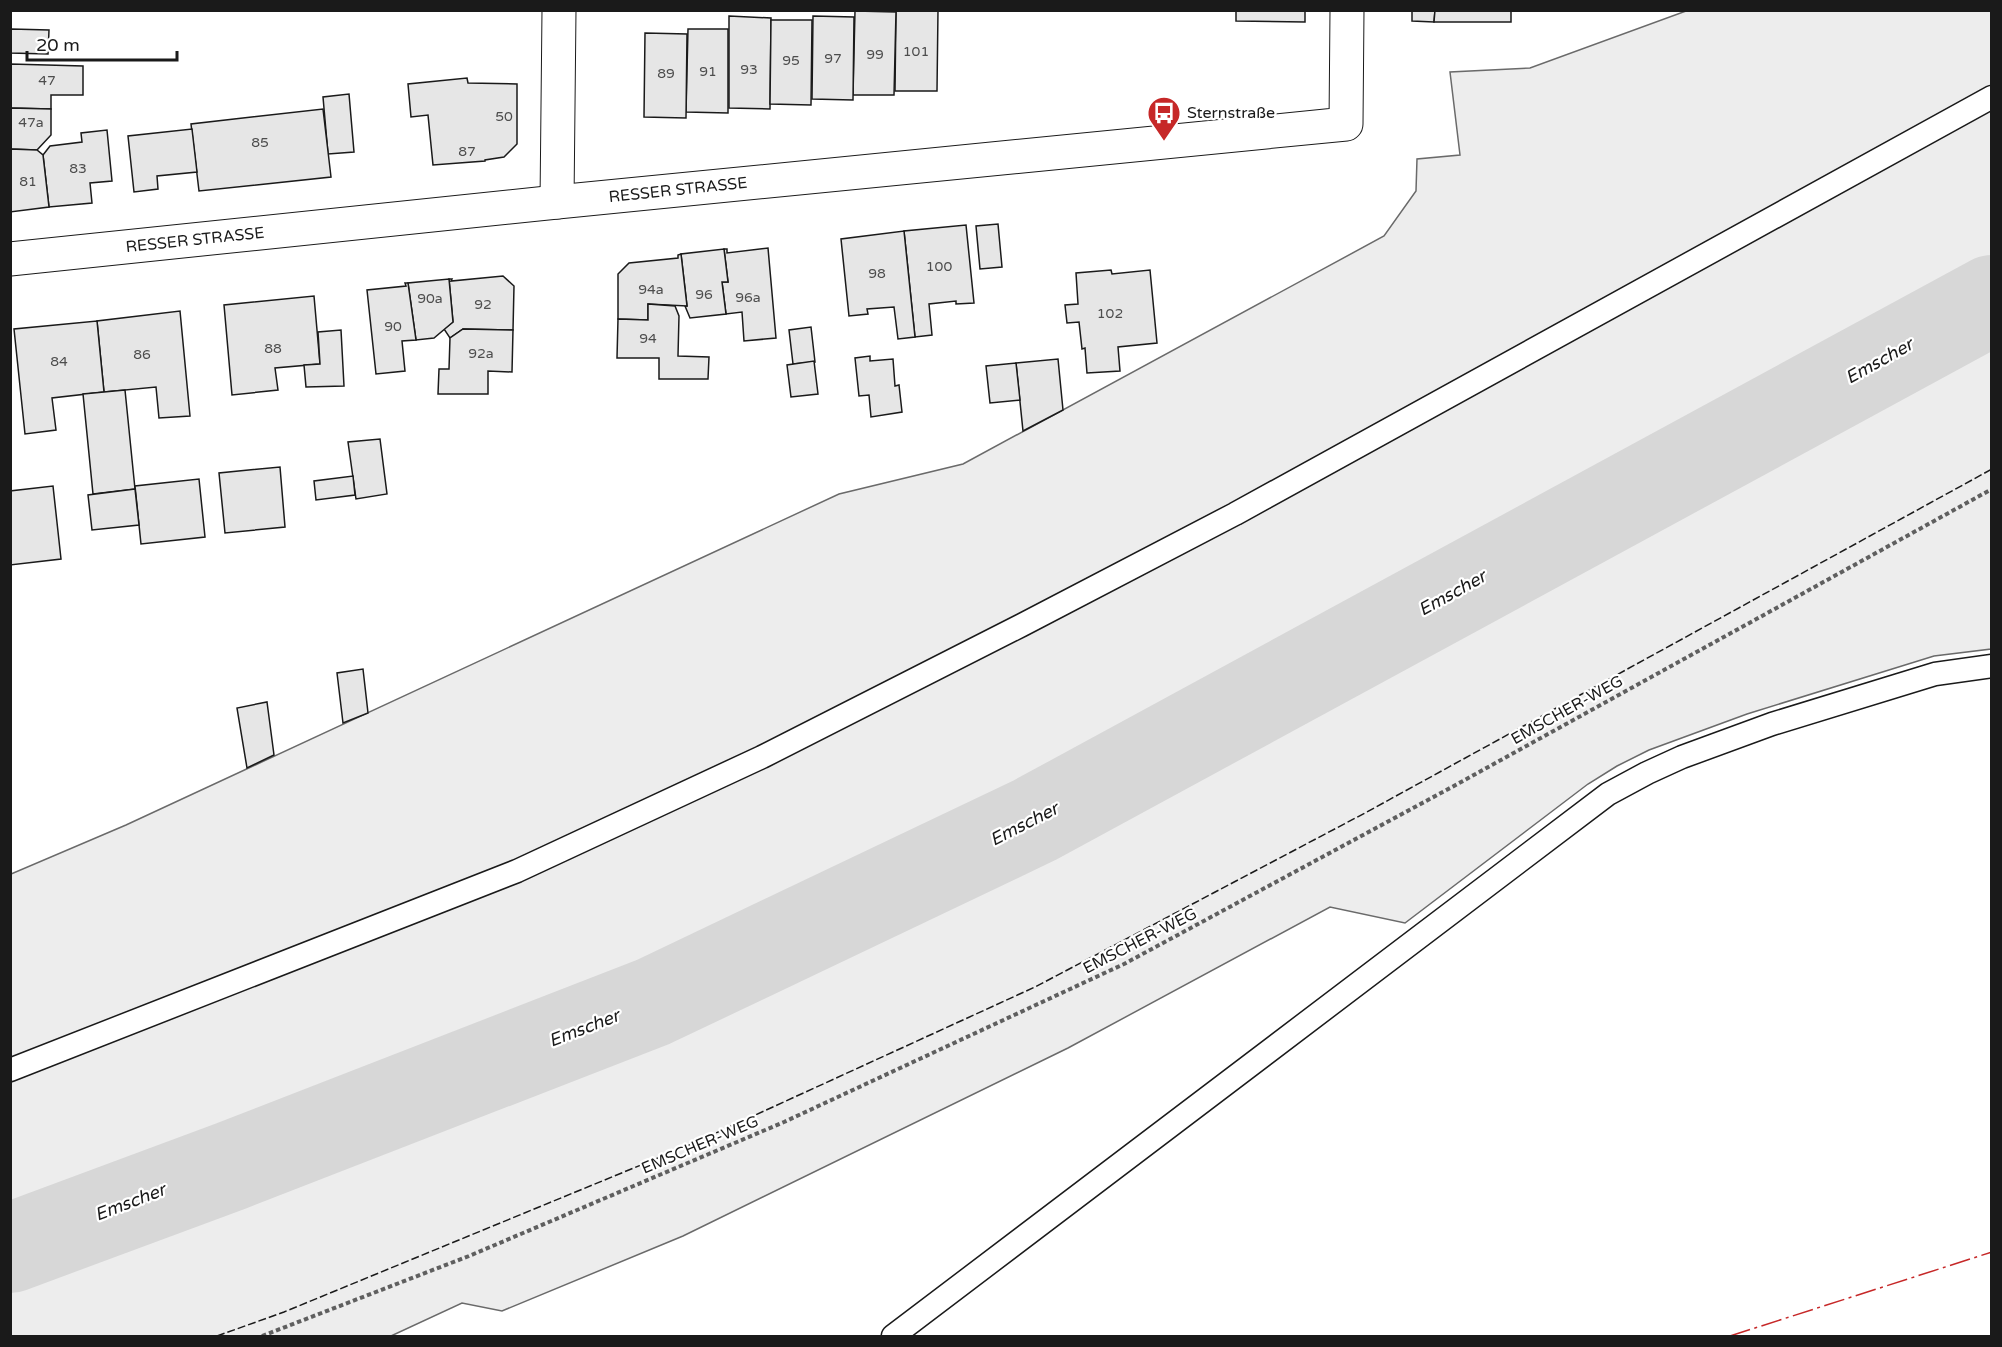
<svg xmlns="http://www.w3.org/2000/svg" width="2002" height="1347" font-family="'Varela Round',sans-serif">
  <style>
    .built { fill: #ededed; stroke: #6a6a6a; stroke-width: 1.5 }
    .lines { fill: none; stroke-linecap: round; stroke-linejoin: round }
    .river { stroke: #d7d7d7; stroke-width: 90 }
    .building { fill: #e6e6e6; stroke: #1a1a1a; stroke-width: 1.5 }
    .service-casing { stroke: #1a1a1a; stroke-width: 25 }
    .minor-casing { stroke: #1a1a1a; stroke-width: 35 }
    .path { stroke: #5f5f5f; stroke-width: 4; stroke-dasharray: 4.5 3; stroke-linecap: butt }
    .service { stroke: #fff; stroke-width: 22 }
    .minor { stroke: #fff; stroke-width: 33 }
    .fence { stroke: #1a1a1a; stroke-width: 1.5; stroke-dasharray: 8 3; stroke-linecap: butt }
    .power { stroke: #c62828; stroke-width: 1.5; stroke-dasharray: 21 4.5 3 4.5; stroke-linecap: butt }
    .labels { text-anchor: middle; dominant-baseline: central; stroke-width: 4.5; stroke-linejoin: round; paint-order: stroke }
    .number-label { font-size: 14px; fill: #4d4d4d }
    .poi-label { font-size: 16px; fill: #1a1a1a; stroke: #fff; text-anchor: start }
    .street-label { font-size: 16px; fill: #1a1a1a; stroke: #fff }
    .water-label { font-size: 18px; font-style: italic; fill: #1a1a1a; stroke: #fff }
  </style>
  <rect width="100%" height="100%" fill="#fff"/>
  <path class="built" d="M1686 11H1991V649L1934 656 1747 714 1649 750 1617 766 1588 784 1405 923 1330 907 1068 1048 683 1236 502 1311 462 1303 391 1336H11V874L126 825 839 494 963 464 1384 236 1416 191 1417 159 1460 155 1450 72 1530 68Z"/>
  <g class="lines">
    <path class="river" d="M10 1248 231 1166 653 1002 1035 820 1992 300"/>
  </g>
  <g class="building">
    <path d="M896 10H938L937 91H895Z"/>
    <path d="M1236 10H1305V22L1236 21Z"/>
    <path d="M1412 10H1435L1434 22 1412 21Z"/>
    <path d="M1435 10H1511V22H1434Z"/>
    <path d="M855 11 896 12 894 95H853Z"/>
    <path d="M729 16 771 18 770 109 729 108Z"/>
    <path d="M813 16 854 17 853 100 812 99Z"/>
    <path d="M771 20H812L811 105 770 104Z"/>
    <path d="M11 29 49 30 48 54 10 53Z"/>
    <path d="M688 29H728V113L686 112Z"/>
    <path d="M645 33 687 34 686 118 644 117Z"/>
    <path d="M10 64 83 66V95H51V109L10 108Z"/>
    <path d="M467 78 468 83 517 84V144L504 157 485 160V161L433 165 428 115 411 117 408 84Z"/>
    <path d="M349 94 354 152 328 154 323 97Z"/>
    <path d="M10 108 51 109V135L37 150 10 149Z"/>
    <path d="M323 109 331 177 199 191 191 124Z"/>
    <path d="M192 129 197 172 157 176 158 189 134 192 128 136Z"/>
    <path d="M107 130 112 181 90 183 92 203 49 207 43 155 50 146 82 142 81 133Z"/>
    <path d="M10 149 37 150 43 155 49 207 10 212Z"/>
    <path d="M998 224 1002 267 980 269 976 226Z"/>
    <path d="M966 225 974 303 956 304V301L929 304 932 335 915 337 904 231Z"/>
    <path d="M904 231 915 337 898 339 894 307 867 309 868 314 849 316 841 239Z"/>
    <path d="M768 248 776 338 744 341 742 312 726 314 722 282H728L724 249H727V253Z"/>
    <path d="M724 249 728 282H722L726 314 690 318 685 306H687L681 254Z"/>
    <path d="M681 254 687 306 648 304V320L618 319V274L629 263 678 258V255Z"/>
    <path d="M1111 270 1112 274 1150 270 1157 343 1118 347 1120 371 1087 373 1085 348 1082 349 1079 322 1067 323 1065 305 1078 304 1076 273Z"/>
    <path d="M503 276 514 286 513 330 463 329 450 338 444 329 453 322 449 279H452L451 281Z"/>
    <path d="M449 279 453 322 434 338 416 340 408 283Z"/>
    <path d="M405 283H408L416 340 402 341 405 371 376 374 367 290 406 286Z"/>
    <path d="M314 296 320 364 275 368 278 390 232 395 224 305Z"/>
    <path d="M648 304 675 306 679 316 678 356 709 357 708 379H659V358H617L618 319 648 320Z"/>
    <path d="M180 311 190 416 159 418 156 387 104 392 97 321Z"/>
    <path d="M97 321 104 392 52 398 56 430 25 434 14 329Z"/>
    <path d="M811 327 815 362 793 364 789 330Z"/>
    <path d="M463 329 513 330 512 372 488 371V394H438L439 369H449L450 338Z"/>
    <path d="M341 330 344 386 306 387 304 365 320 364 318 332Z"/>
    <path d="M870 356V361L893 359 895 386 899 385 902 412 871 417 869 395 859 396 855 358Z"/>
    <path d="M1058 359 1063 410 1023 431 1016 363Z"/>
    <path d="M814 361 818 394 791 397 787 365Z"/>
    <path d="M1016 363 1020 400 990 403 986 366Z"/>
    <path d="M125 390 135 489 93 494 83 394Z"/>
    <path d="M380 439 387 494 356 499 348 442Z"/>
    <path d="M280 467 285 527 225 533 219 473Z"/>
    <path d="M353 476 355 495 316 500 314 481Z"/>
    <path d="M199 479 205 537 141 544 135 486Z"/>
    <path d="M53 486 61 559 10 565V491Z"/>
    <path d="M135 489 139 525 92 530 88 495Z"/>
    <path d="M363 669 368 713 343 723 337 673Z"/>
    <path d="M267 702 274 755 247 768 237 708Z"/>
  </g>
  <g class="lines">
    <g class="service-casing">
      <g id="service">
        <path d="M10 1070 517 871 762 757 1022 625 1235 514 1992 97"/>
        <path d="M893 1336 1608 794 1647 773 1682 757 1772 724 1935 674 1992 666"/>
      </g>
    </g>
    <g class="minor-casing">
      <g id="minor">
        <path d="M557 202 559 10"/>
        <path d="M10 259 557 202 1346 124 1347 10"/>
      </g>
    </g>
    <path class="path" d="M262 1336 469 1256 784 1122 1124 964 1452 787 1992 489"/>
    <use href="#service" class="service"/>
    <use href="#minor" class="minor"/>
    <path class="fence" d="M217 1336 284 1312 692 1144 1035 987 1365 813 1992 469"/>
    <path class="power" d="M1730 1336 1992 1252"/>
  </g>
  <defs>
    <g id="bus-pin" transform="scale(1.725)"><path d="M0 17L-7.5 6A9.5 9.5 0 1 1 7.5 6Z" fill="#c62828" stroke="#fff"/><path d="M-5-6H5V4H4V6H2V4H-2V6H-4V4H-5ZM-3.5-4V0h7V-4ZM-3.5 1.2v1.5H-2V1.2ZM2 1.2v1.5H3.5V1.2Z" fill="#fff"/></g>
  </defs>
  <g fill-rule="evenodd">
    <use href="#bus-pin" x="1164" y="113"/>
  </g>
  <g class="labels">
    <g class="number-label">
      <text x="916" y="51">101</text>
      <text x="875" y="54">99</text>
      <text x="833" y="58">97</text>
      <text x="791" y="60">95</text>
      <text x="749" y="69">93</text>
      <text x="708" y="71">91</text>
      <text x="666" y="73">89</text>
      <text x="47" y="80">47</text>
      <text x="504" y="116">50</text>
      <text x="31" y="122">47a</text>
      <text x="260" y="142">85</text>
      <text x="467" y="151">87</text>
      <text x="78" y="168">83</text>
      <text x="28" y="181">81</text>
      <text x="939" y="266">100</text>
      <text x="877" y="273">98</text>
      <text x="651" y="289">94a</text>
      <text x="704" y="294">96</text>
      <text x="748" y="297">96a</text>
      <text x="430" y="298">90a</text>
      <text x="483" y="304">92</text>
      <text x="1110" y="313">102</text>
      <text x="393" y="326">90</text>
      <text x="648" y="338">94</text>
      <text x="273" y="348">88</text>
      <text x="481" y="353">92a</text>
      <text x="142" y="354">86</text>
      <text x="59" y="361">84</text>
    </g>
    <g class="poi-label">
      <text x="1187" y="113">Sternstraße</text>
    </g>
    <g class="street-label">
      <text transform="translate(678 190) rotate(-6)">RESSER STRASSE</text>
      <text transform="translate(195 240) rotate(-6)">RESSER STRASSE</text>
      <text transform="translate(1567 710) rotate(-29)">EMSCHER-WEG</text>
      <text transform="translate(1140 941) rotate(-27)">EMSCHER-WEG</text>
      <text transform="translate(700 1145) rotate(-23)">EMSCHER-WEG</text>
    </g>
    <g class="water-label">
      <text transform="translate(1879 361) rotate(-29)">Emscher</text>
      <text transform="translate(1452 593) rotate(-29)">Emscher</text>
      <text transform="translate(1024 824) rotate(-27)">Emscher</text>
      <text transform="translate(584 1028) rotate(-21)">Emscher</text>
      <text transform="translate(130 1202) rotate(-21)">Emscher</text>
    </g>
  </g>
  <rect width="2002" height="1347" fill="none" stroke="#1a1a1a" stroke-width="24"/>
  <path d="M27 51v9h150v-9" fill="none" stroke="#1a1a1a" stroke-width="3"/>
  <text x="36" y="51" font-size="18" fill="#1a1a1a" stroke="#ffffff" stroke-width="4.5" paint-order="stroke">20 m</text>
</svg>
